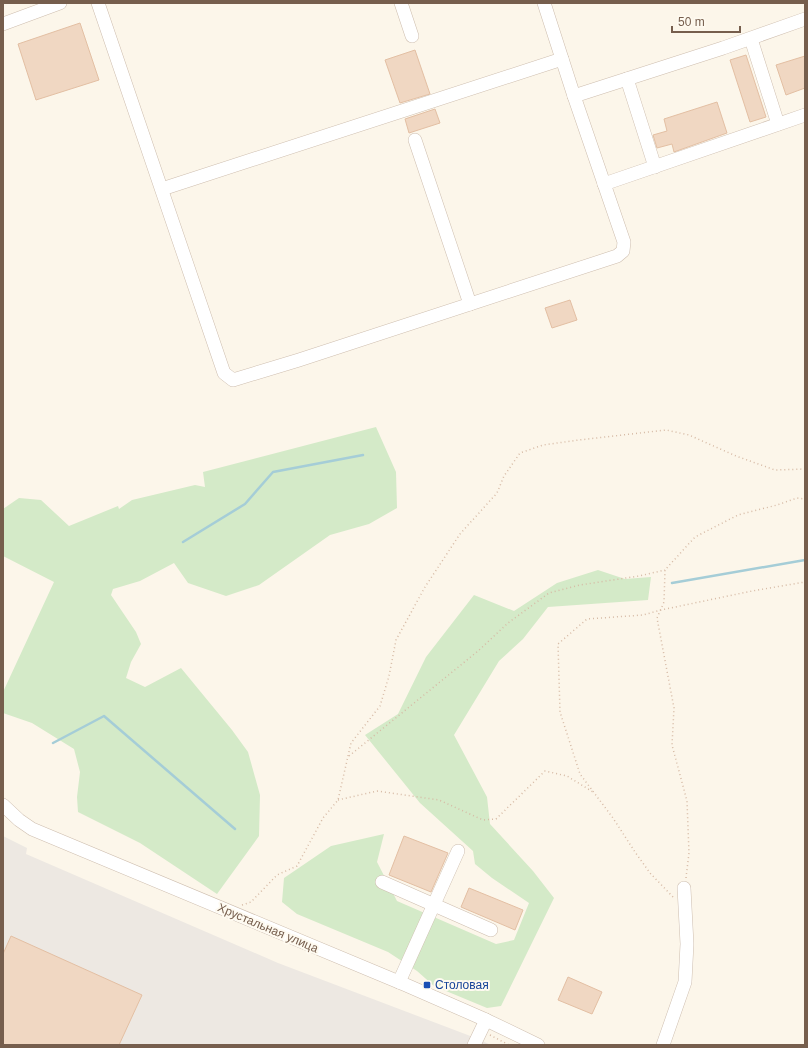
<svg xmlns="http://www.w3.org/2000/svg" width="808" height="1048" font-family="Helvetica,sans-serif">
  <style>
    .industrial { fill: #ede8e2 }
    .green { fill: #d4eac8 }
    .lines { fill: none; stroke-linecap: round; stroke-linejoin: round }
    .stream { stroke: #a5cdd7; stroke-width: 2.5 }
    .building { fill: #f0d7c2; stroke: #e3bfa3 }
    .minor-casing { stroke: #cebeaf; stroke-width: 14 }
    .path { stroke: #d6baa5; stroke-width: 1.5; stroke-dasharray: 1 3; stroke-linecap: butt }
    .minor { stroke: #fff; stroke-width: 13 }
    .transit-dot { fill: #1a4fb4; stroke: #fefaf0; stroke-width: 1.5 }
    .labels { text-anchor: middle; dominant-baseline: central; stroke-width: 4; stroke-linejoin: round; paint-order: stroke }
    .street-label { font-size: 12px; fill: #765e4d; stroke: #fefaf0 }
    .transit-label { font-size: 12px; fill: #164399; stroke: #fefaf0; text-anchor: start }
  </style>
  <rect width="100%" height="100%" fill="#fcf6ea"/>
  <path class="industrial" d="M3 836 27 848 26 854 278 963 473 1037 491 1045H3Z"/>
  <g class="green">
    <path d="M376 427 396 472 397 508 369 524 330 535 259 585 226 596 188 583 174 563 140 581 113 589 111 595 136 632 141 644 131 662 126 678 145 687 181 668 232 730 248 752 260 795 259 836 217 894 140 843 78 812 77 797 80 772 74 749 32 723 3 713V692L54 582 3 556V509L19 498 41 500 69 526 118 506 119 509 132 500 195 485 205 487 203 472Z"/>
    <path d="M598 570 625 579 651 577 648 600 548 607 523 639 499 661 454 735 487 797 490 824 533 871 554 898 501 1006 487 1008 434 986 417 971 388 952 297 914 282 902 284 878 331 846 384 834 377 862 397 901 496 944 514 940 529 903 492 878 475 864 473 851 420 803 365 735 398 714 426 657 474 595 514 611 557 583Z"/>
  </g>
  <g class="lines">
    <g class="stream">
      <path d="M183 542 245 504 273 472 363 455"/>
      <path d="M672 583 805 560"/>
      <path d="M53 743 104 716 235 829"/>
    </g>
  </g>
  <g class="building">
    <path d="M80 23 99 80 36 100 18 44Z"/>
    <path d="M415 50 430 94 400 103 385 60Z"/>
    <path d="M746 55 766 117 750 122 730 60Z"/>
    <path d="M805 56V88L786 95 776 65Z"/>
    <path d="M717 102 727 133 674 152 672 144 657 148 653 135 667 131 664 119Z"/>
    <path d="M435 109 440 123 409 133 405 119Z"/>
    <path d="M570 300 577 320 552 328 545 308Z"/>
    <path d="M404 836 448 853 431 892 389 875Z"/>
    <path d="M469 888 523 910 515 930 461 907Z"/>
    <path d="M11 936 142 995 119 1045H3V954Z"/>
    <path d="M568 977 602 992 592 1014 558 1000Z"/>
  </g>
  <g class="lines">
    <g class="minor-casing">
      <g id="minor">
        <path d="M98 3 224 373 233 380 299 360 617 256 623 251 624 242 574 96 544 3"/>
        <path d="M401 3 412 36"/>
        <path d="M3 24 60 3"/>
        <path d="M751 39 778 124"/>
        <path d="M627 79 655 167"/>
        <path d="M574 96 723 48 805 19"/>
        <path d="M415 140 470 304"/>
        <path d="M604 184 805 115"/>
        <path d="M162 189 562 59"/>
        <path d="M3 805 19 820 32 829 406 985 486 1020 538 1045"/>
        <path d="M382 882 491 930"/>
        <path d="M399 982 458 851"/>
        <path d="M474 1045 486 1020"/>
        <path d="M663 1045 685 982 687 944 684 888"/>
      </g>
    </g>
    <g class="path">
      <path d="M349 756 478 651 508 623 549 593 580 585 639 576 665 570"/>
      <path d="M338 800 377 791 439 800 483 820 496 819 545 771 567 776 593 792"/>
      <path d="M686 878 689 853 687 801 672 745 674 708 657 618 664 602 665 570 695 537 738 515 777 505 797 498 805 499"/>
      <path d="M673 897 650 873 635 852 613 818 580 774 560 712 558 644 587 619 643 615 661 610 752 591 805 582"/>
      <path d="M242 905 251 902 277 875 297 866 323 818 338 800 351 743 380 706 389 676 396 640 425 587 460 534 497 493 504 476 520 453 543 445 579 440 666 430 689 435 736 456 775 470 805 469"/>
      <path d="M490 1035 509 1045"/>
    </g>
    <use href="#minor" class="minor"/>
  </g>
  <rect class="transit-dot" x="423" y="981" width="8" height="8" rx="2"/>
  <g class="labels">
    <g class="street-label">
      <text transform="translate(268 928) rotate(23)">Хрустальная улица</text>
    </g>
    <g class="transit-label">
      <text x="435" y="985">Столовая</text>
    </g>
  </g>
  <rect width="808" height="1048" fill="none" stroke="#765e4d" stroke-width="8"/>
  <path d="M672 26v6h68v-6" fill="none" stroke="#765e4d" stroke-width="2"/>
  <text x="678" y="26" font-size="12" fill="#765e4d" stroke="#fefaf0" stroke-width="3" paint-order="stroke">50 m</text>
</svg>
